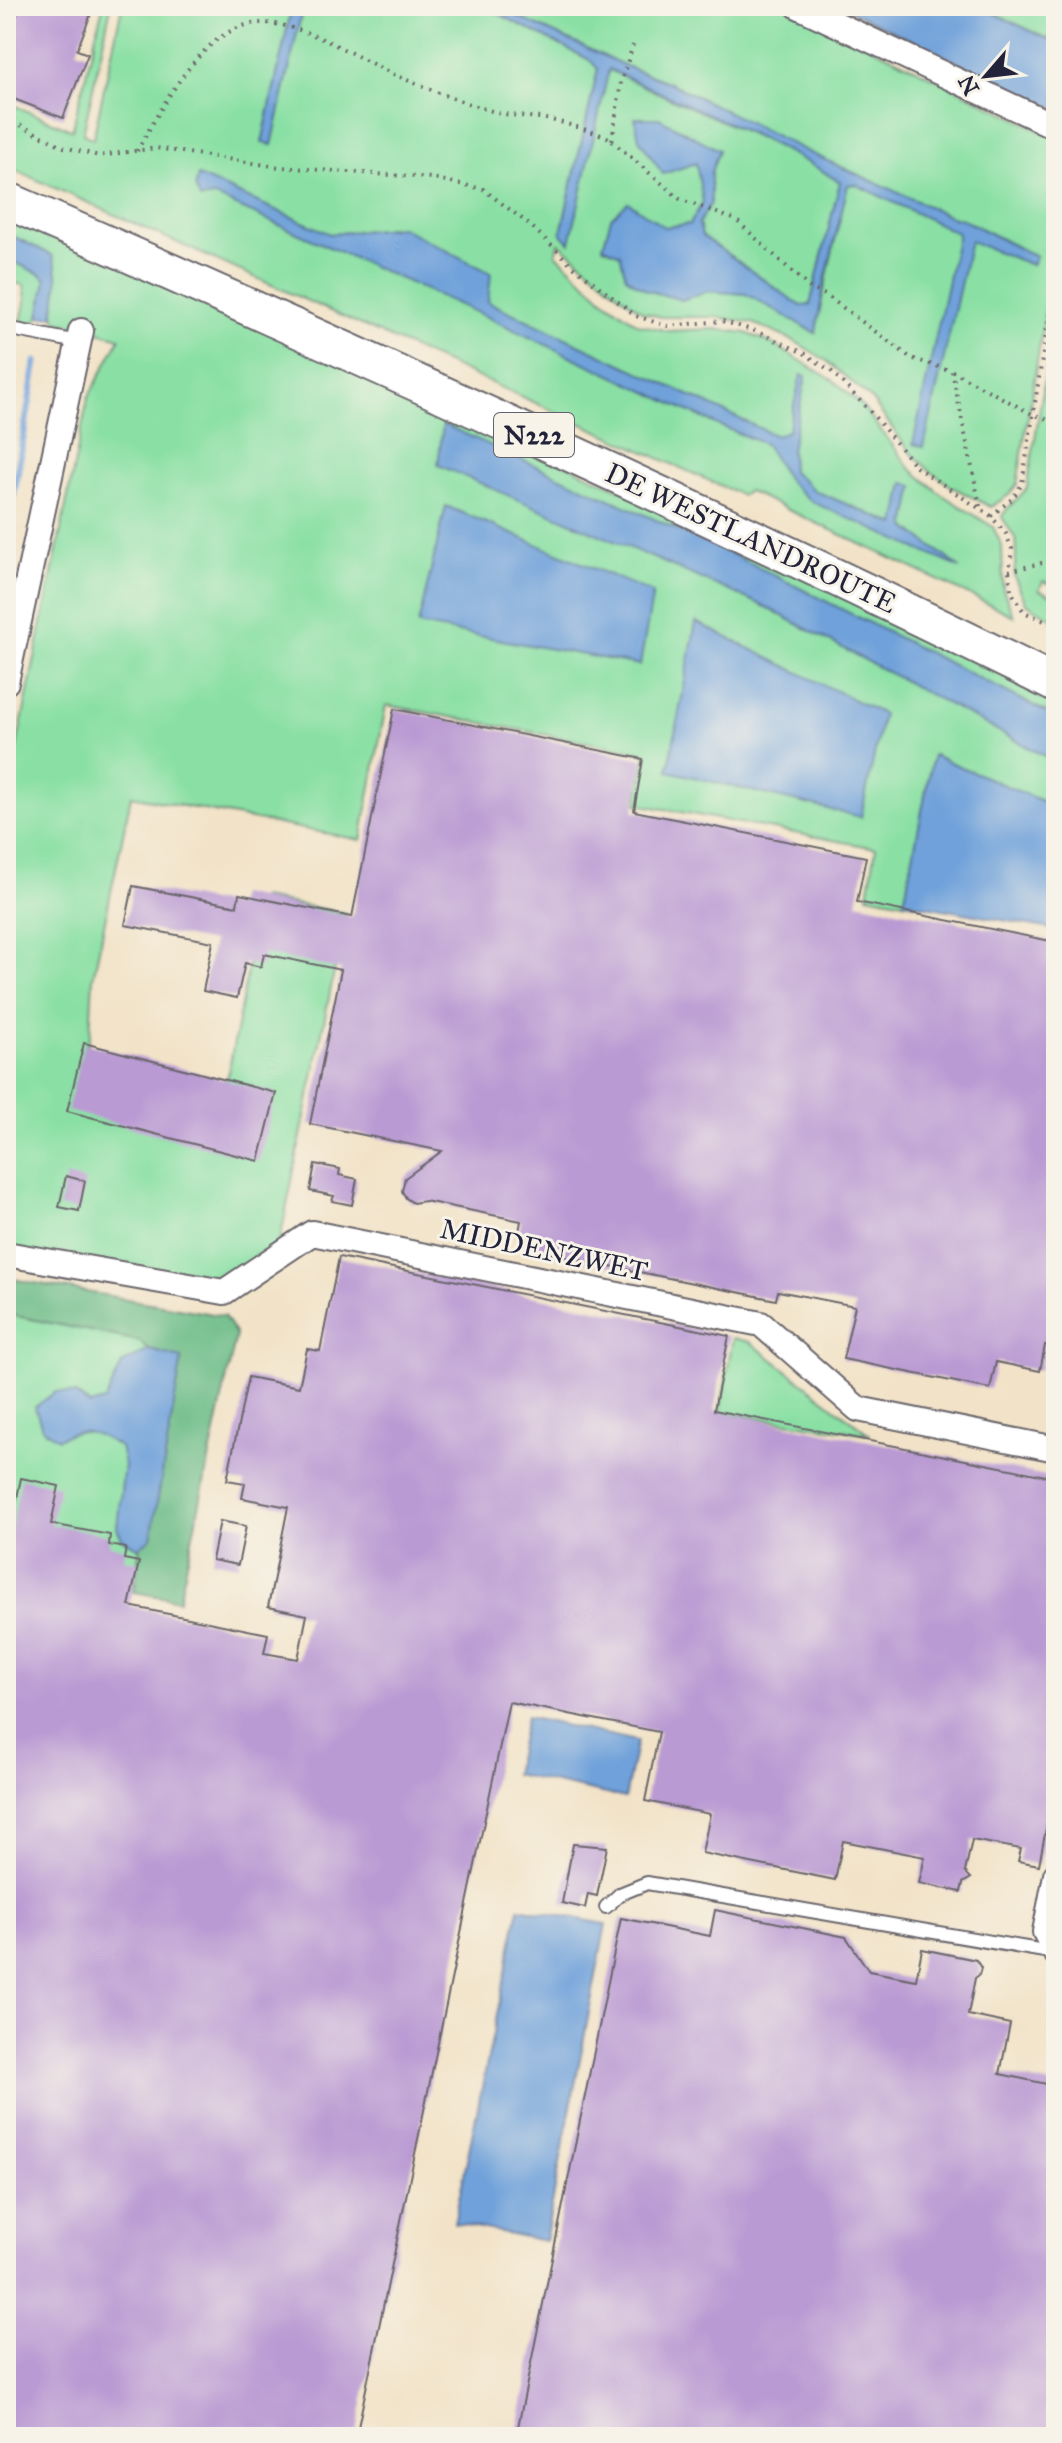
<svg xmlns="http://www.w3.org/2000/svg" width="1062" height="2443" font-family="'IM FELL Great Primer',serif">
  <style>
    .green { fill: #8ae0a4; stroke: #568170; stroke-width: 2; fill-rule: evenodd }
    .forest { fill: #6fbe8a; stroke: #487062; stroke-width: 2 }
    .water { fill: #6fa1da; stroke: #48628a; stroke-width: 2 }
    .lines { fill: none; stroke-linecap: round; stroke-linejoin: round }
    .stream { stroke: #6fa1da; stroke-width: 7 }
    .building { fill: #b99ad3 }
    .service-casing { stroke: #6b666c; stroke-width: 16 }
    .minor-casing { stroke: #6b666c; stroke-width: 28 }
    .primary-casing { stroke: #6b666c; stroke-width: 40 }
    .path { stroke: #6b666c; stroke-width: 4; stroke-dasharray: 2 6; stroke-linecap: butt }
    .service { stroke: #fff; stroke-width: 12 }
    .minor { stroke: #fff; stroke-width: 24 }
    .primary { stroke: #fff; stroke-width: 36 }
    .labels { text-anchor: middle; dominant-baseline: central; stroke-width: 6; stroke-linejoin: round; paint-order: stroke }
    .shield { fill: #f7f3e8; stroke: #62616f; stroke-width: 2 }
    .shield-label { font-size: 26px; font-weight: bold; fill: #22223b }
    .street-label { font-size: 28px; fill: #22223b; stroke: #f7f3e8 }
  </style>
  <rect width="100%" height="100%" fill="#f7f3e8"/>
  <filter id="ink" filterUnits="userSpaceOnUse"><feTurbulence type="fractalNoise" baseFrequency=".0125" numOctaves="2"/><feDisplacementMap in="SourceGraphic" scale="16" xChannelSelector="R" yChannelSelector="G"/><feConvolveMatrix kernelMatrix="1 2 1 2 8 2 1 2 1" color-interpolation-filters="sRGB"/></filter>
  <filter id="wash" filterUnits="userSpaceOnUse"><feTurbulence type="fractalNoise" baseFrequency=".006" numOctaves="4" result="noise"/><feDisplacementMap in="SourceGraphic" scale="32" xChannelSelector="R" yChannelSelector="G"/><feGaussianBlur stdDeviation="1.8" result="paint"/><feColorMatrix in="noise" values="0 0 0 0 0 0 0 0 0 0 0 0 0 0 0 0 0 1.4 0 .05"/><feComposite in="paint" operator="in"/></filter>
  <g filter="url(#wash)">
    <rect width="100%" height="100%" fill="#f2e3c8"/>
    <g class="green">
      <path d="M103 6H111L83 134 93 139 122 6H292L262 142 272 145 303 6H483L590 60 598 69 561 233 570 242 608 69C686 109 766 135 840 182L810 305 801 306 702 236 699 222 711 203V172L719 150 701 142 696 162 704 202 690 224 664 227 629 203 611 218 603 247 620 254 626 277 681 300 707 291 746 294 815 333 847 185 855 184 958 233 914 443 923 447 970 241 1031 265 1036 256 960 218H954L808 152 670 83 628 67 494 6H788L1056 138V246L1017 484 1010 494 991 507 952 487 929 470 910 452 871 399 827 361 794 341 753 323 716 317H661L643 312 620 295 559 243 556 254 603 299 638 324 668 331 713 329 746 333 769 342 834 381 861 405 911 469 941 494 993 527 1002 546 1003 590 1014 616 748 491 741 495 6 166V102L72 130ZM198 176 330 234 401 227 488 302 776 436 788 431 801 376H805L791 450 792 471 815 491 897 525 904 483 906 527 956 565 790 483 765 444 718 425 478 313 216 197Z"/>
      <path d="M979 6H1056V43Z"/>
      <path d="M6 207 1056 690V717L734 555 443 425 762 605 1056 762V807L933 755 904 902 868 895 876 848 637 804 646 753 386 705 361 840 131 796 93 978 90 1034 71 1107 211 1143 229 1069 261 898 346 913 278 1250 224 1286 6 1249V800L88 398 120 338 56 321C49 301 64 282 51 255L6 233Z"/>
      <path d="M6 258 42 275 46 280 39 317 34 323 21 322 26 298 24 285 6 281Z"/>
      <path d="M1056 309V586L1043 581 1039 590 1056 597V621L1026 603 1014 576 1017 547 1015 538 1002 517C1004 509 1021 497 1027 488Z"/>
      <path d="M6 1314 140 1341 149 1350 122 1364 106 1401 90 1405 75 1394 73 1432 91 1431 120 1446 124 1465 117 1528 138 1547 140 1546 134 1592 6 1568Z"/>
      <path d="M733 1338 750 1342 869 1434 720 1412Z"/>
    </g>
    <path class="forest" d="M6 1278 224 1316 236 1335 179 1600 134 1592 140 1546 151 1538 182 1358 149 1350 139 1341 6 1314Z"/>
    <g class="water">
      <path d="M292 6H303L272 145 262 143Z"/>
      <path d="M483 6H494L628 67 670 83 808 152 954 218H960L1036 257 1032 265 970 241 924 447 913 444 958 233 855 184 848 185 824 285 816 333 746 294 707 291 682 300 646 290 626 277 620 254 603 246 611 218 628 202 664 227 690 224 703 202 696 163 663 174 639 139 635 118H659L719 150 711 172V203L699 223 702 236 801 306 810 305 840 182C768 135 686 107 609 69L570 243 561 233 598 69 590 60Z"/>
      <path d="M840 6H979L1056 43V109Z"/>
      <path d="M198 176 330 234 401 227 491 273 488 302 776 436 788 431 801 375 806 376 791 450 792 471 815 491 896 525 904 483 914 486 906 527 960 568 812 502 790 483 765 444 718 425 478 313 216 197 200 199 195 187Z"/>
      <path d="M6 233 52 255C61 275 57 294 53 316L39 317 46 280 42 275 6 258Z"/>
      <path d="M443 424 734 555 1056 717V762L762 605 438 465Z"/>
      <path d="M446 506 653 593 640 665 418 625Z"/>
      <path d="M696 622 883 714 861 817 668 771Z"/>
      <path d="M933 755 1056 807V930L904 902Z"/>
      <path d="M149 1350 182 1358 151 1538 139 1548 122 1539 117 1528 124 1465 120 1447C95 1433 85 1425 58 1439L42 1428 35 1407 55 1392 75 1394 90 1405 105 1401 122 1364Z"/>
      <path d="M526 1717 637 1741 625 1798 514 1774Z"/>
      <path d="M519 1908 606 1924 545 2241 454 2223Z"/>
    </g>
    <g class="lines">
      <path class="stream" d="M6 539 36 362"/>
    </g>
    <g id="blocks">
      <g class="building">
        <path d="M20 6H94L77 50 88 54 63 118 6 96V33L9 34Z"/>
        <path d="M394 709 643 759 634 811 866 857 857 902 1056 942V1347L1045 1345 1040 1371 996 1362 990 1389 843 1359 855 1306 778 1291 776 1300 527 1249 529 1239 518 1237 521 1221 425 1201 413 1203 406 1198 402 1191 405 1178 442 1151 310 1124 341 970 264 954 261 967 245 963 237 998 203 991 213 942 125 925 133 886 237 906 239 894 352 917Z"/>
        <path d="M84 1043 276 1093 259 1161 67 1111Z"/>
        <path d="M315 1164 340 1169 339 1175 357 1179 352 1205 332 1201 334 1196 310 1191Z"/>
        <path d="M66 1176 85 1181 79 1211 59 1207Z"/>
        <path d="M339 1257 729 1336 714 1410 1056 1478V1776L1039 1865 1018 1861 1021 1849 972 1840 965 1872 971 1878 963 1883 961 1892 919 1883 925 1857 843 1841 835 1880 702 1853 710 1814 645 1801 659 1732 509 1702 356 2437H6V1538H9L21 1478 59 1486 51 1524 110 1535 109 1545 126 1548 124 1559 139 1562 129 1606 268 1634 264 1653 298 1659 307 1615 268 1607 288 1507 242 1498 245 1483 227 1480 248 1377 299 1387 307 1349 320 1351Z"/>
        <path d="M220 1521 246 1526 238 1565 212 1560Z"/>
        <path d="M573 1844 607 1847 597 1896 588 1894 585 1908 562 1903Z"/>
        <path d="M715 1910 846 1937 869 1971 916 1980 922 1949 976 1960 981 1968 979 1975 975 1978 968 2015 1010 2024 1000 2074 1056 2086V2437H516L621 1918 710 1936Z"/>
      </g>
    </g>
  </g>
  <g filter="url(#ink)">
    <use href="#blocks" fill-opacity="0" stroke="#6b666c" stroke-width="2"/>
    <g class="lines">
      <g class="service-casing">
        <g id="service">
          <path d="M6 328 78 342"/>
          <path d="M606 1907 620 1894 647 1883 1056 1953"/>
        </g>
      </g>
      <g class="minor-casing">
        <g id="minor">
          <path d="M798 6 1056 127"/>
          <path d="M6 682 81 331"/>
          <path d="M6 1254 224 1292 312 1233 761 1324 858 1409 1056 1449"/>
          <path d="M1056 1875 1045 1932 1056 1953"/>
        </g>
      </g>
      <g class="primary-casing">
        <path id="primary" d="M6 200C359 354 710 514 1056 684"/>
      </g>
      <g class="path">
        <path d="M6 118 64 147 99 156 156 148 279 167 432 178 483 189 530 225 572 265 636 316 667 326 722 321 755 331 804 353 832 372 869 410 916 467 991 516 1006 534 1012 549 1009 571 1011 591 1024 612 1056 626"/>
        <path d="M612 141 680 199 736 220 811 289 826 295 911 358 952 371 981 511"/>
        <path d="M137 151C161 109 199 33 251 24 296 16 357 59 398 76 429 90 462 102 495 112 514 117 535 116 555 121 572 125 590 131 607 137L612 141 621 82 633 45"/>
        <path d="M952 371 1032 414 1056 422"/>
        <path d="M991 516 1013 498 1022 484 1056 272"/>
        <path d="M1009 571 1042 563H1056"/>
      </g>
      <use href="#service" class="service"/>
      <use href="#minor" class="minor"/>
      <use href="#primary" class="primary"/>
    </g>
  </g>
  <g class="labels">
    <rect class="shield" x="494" y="413" width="80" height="44" rx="6"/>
    <g class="shield-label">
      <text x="534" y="435">N222</text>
    </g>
    <g class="street-label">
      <text transform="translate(751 538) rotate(25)">DE WESTLANDROUTE</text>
      <text transform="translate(544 1250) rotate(12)">MIDDENZWET</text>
    </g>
  </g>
  <rect width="1062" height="2443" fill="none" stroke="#f7f3e8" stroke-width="32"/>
  <g transform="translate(986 76) rotate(242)" stroke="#f7f3e8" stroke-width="6" paint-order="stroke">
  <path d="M0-6L14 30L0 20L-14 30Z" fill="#22223b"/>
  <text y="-12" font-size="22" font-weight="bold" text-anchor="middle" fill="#22223b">N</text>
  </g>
</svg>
